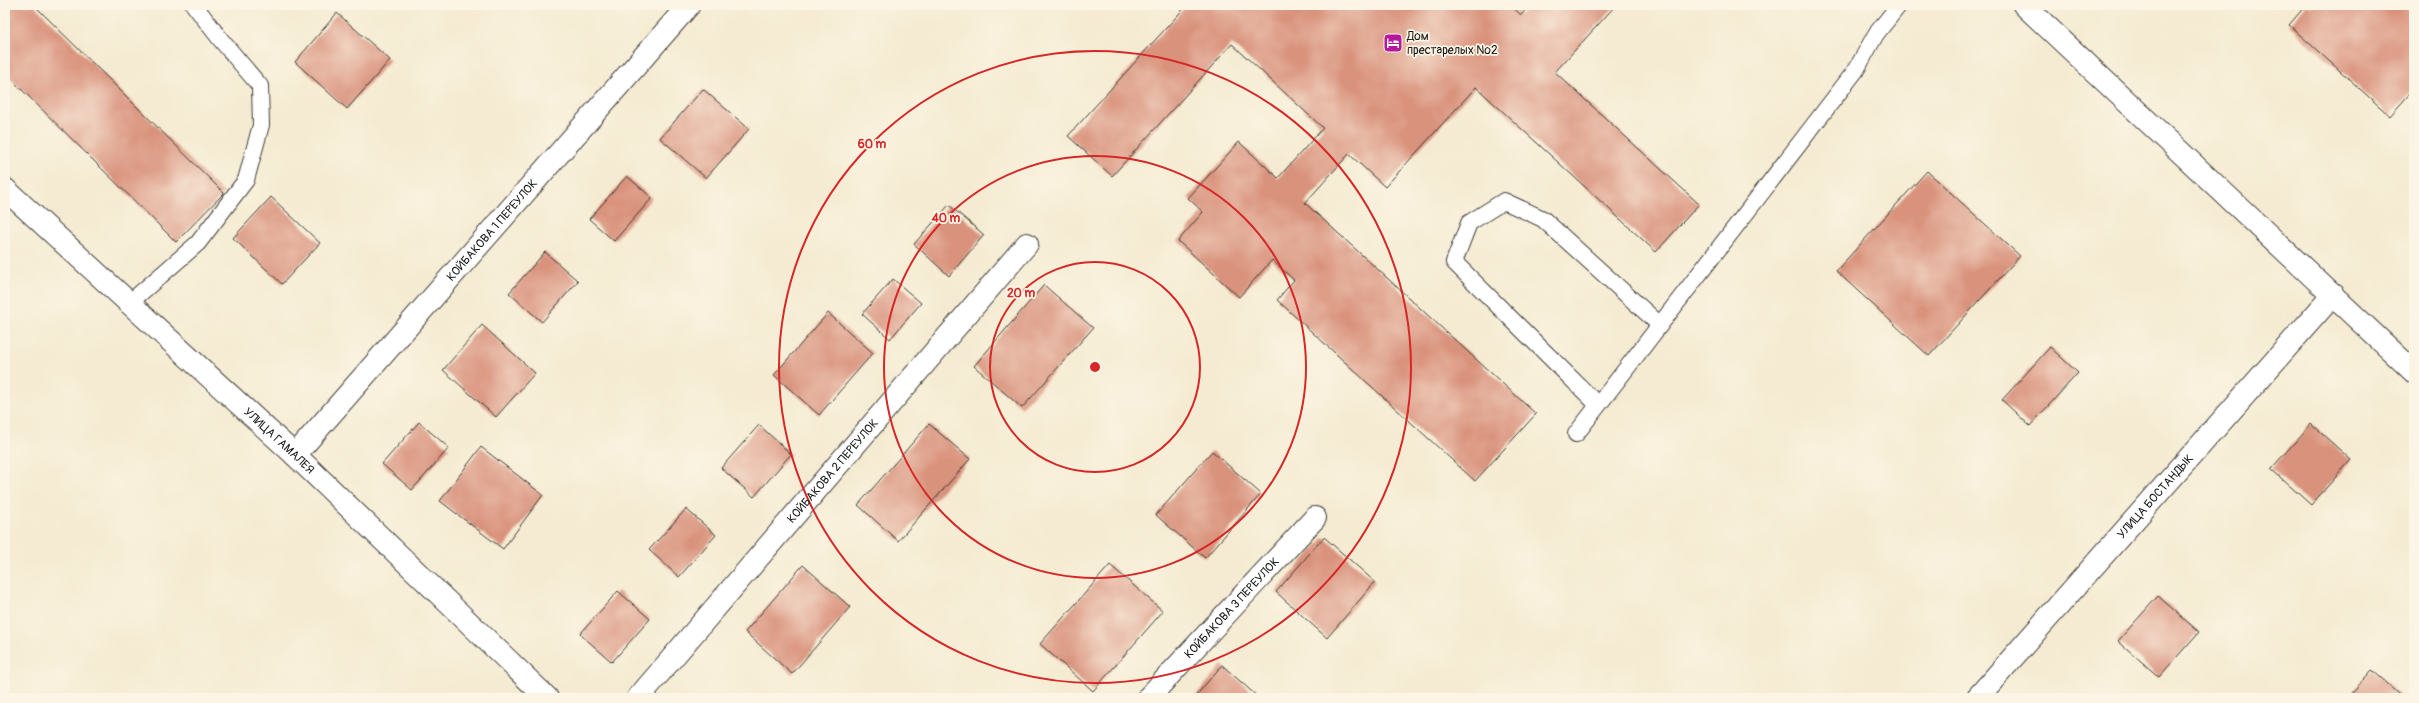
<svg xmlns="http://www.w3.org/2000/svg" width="2419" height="703" font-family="Pangolin,sans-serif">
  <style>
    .building { fill: #d9927c }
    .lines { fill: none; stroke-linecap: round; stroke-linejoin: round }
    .service-casing { stroke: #3d3b37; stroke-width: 18 }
    .minor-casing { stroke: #3d3b37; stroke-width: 24 }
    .service { stroke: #fff; stroke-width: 16 }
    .minor { stroke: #fff; stroke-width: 22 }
    .ring { fill: none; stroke: #d62828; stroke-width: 2 }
    .labels { text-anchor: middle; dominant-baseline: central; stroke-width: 3.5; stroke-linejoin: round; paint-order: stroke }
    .poi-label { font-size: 12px; fill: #1c1c1c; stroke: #fcf5e5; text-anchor: start }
    .street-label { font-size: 12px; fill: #1c1c1c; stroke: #fcf5e5 }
    .centre { fill: #d62828; stroke: #fcf5e5; stroke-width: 2 }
    .ring-label { font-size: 12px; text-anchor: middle; font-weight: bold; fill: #d62828; stroke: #fcf5e5; stroke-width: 3.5; stroke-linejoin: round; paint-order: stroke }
  </style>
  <rect width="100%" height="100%" fill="#fcf5e5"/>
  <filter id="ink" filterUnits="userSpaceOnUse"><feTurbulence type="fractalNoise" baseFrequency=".025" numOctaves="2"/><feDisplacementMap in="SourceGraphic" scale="8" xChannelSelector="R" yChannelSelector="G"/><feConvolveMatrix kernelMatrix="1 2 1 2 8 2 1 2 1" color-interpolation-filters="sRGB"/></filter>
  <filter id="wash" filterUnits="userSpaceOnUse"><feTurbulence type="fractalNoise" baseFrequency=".012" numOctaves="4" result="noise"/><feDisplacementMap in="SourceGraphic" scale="16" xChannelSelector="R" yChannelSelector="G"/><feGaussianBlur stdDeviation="0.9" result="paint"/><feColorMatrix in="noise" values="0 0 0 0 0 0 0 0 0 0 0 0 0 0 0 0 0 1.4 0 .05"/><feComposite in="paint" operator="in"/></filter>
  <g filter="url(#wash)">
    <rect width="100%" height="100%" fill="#f5ebd2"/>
    <g id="blocks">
      <g class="building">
        <path d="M5 5H34L224 193 176 242 5 73Z"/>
        <path d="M1187 5H1510L1521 15 1530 5H1616L1555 72 1699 204 1656 252 1476 87 1385 187 1349 154 1305 203 1536 414 1475 481 1277 300 1294 280 1272 260 1239 297 1178 241 1203 212 1188 198 1239 142 1278 178 1323 128 1232 44 1112 176 1068 136Z"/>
        <path d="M2306 5H2414V89L2390 116 2289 25Z"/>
        <path d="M337 13 390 60 347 109 295 62Z"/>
        <path d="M703 89 749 129 706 178 660 138Z"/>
        <path d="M1927 171 2020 256 1929 356 1836 271Z"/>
        <path d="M627 176 652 198 614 241 589 219Z"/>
        <path d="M271 197 320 243 282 284 233 238Z"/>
        <path d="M949 205 984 235 949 276 914 244Z"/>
        <path d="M545 252 578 281 542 322 509 293Z"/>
        <path d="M893 279 921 303 890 339 862 314Z"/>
        <path d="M1044 285 1093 328 1022 408 974 366Z"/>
        <path d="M828 313 873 353 819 415 774 375Z"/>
        <path d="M482 325 535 373 496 417 443 370Z"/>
        <path d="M2050 347 2078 373 2030 426 2002 400Z"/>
        <path d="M419 422 449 448 412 490 382 464Z"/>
        <path d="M929 424 970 459 898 541 858 505Z"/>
        <path d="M2311 424 2351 460 2311 505 2271 469Z"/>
        <path d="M759 425 791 454 754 497 721 468Z"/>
        <path d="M481 447 543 495 503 549 440 501Z"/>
        <path d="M1212 451 1261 494 1205 558 1156 515Z"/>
        <path d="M686 509 716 535 679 577 649 550Z"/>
        <path d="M1324 537 1375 582 1327 638 1276 592Z"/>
        <path d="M803 565 850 607 792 674 745 632Z"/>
        <path d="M1110 565 1163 611 1093 691 1040 644Z"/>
        <path d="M618 591 650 619 612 662 580 634Z"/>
        <path d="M2158 596 2199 632 2159 677 2118 641Z"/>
        <path d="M1222 665 1259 698H1194Z"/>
        <path d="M2372 670 2404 698H2347Z"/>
      </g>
    </g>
  </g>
  <g filter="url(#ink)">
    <use href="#blocks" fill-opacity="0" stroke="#3d3b37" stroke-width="1"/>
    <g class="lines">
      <g class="service-casing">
        <g id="service">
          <path d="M128 304 198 243 246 180 261 125 260 86 221 40 194 5"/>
          <path d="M1598 405 1454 262 1469 223 1504 201 1543 219 1660 325"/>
          <path d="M1576 434 1856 70 1876 34 1899 5"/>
        </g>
      </g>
      <g class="minor-casing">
        <g id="minor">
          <path d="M2024 5 2414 372"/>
          <path id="s1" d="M5 189 295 455 547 698"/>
          <path id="s2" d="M295 455 689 5"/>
          <path id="s3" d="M638 698 1027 244"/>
          <path id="s4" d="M1148 698 1315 518"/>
          <path id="s5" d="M1977 698 2333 295"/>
        </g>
      </g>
      <use href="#service" class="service"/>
      <use href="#minor" class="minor"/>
    </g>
  </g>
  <g class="ring">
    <circle cx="1095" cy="367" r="105"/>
    <circle cx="1095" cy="367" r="211"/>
    <circle cx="1095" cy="367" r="316"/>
  </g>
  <defs>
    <g id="hotel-square" transform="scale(1)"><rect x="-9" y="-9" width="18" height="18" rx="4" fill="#b5179e" stroke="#fcf5e5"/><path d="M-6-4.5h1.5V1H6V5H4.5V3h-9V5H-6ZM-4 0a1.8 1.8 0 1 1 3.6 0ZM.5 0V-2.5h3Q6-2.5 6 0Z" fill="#fff"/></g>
  </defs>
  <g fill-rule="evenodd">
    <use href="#hotel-square" x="1393" y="43"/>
  </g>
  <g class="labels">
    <g class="poi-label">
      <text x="1407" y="36">Дом<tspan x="1407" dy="14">престарелых №2</tspan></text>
    </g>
    <g class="street-label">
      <text stroke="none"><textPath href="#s2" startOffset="299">КОЙБАКОВА 1 ПЕРЕУЛОК</textPath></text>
      <text stroke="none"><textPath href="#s1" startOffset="372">УЛИЦА ГАМАЛЕЯ</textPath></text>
      <text stroke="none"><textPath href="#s3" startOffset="299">КОЙБАКОВА 2 ПЕРЕУЛОК</textPath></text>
      <text stroke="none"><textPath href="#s5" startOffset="269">УЛИЦА БОСТАНДЫК</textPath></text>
      <text stroke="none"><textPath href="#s4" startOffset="123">КОЙБАКОВА 3 ПЕРЕУЛОК</textPath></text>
    </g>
  </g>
  <circle cx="1095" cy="367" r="6" class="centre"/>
  <g class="ring-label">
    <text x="872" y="148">60 m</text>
    <text x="946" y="222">40 m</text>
    <text x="1021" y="297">20 m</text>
  </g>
  <rect width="2419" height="703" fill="none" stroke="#fcf5e5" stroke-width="20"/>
</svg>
